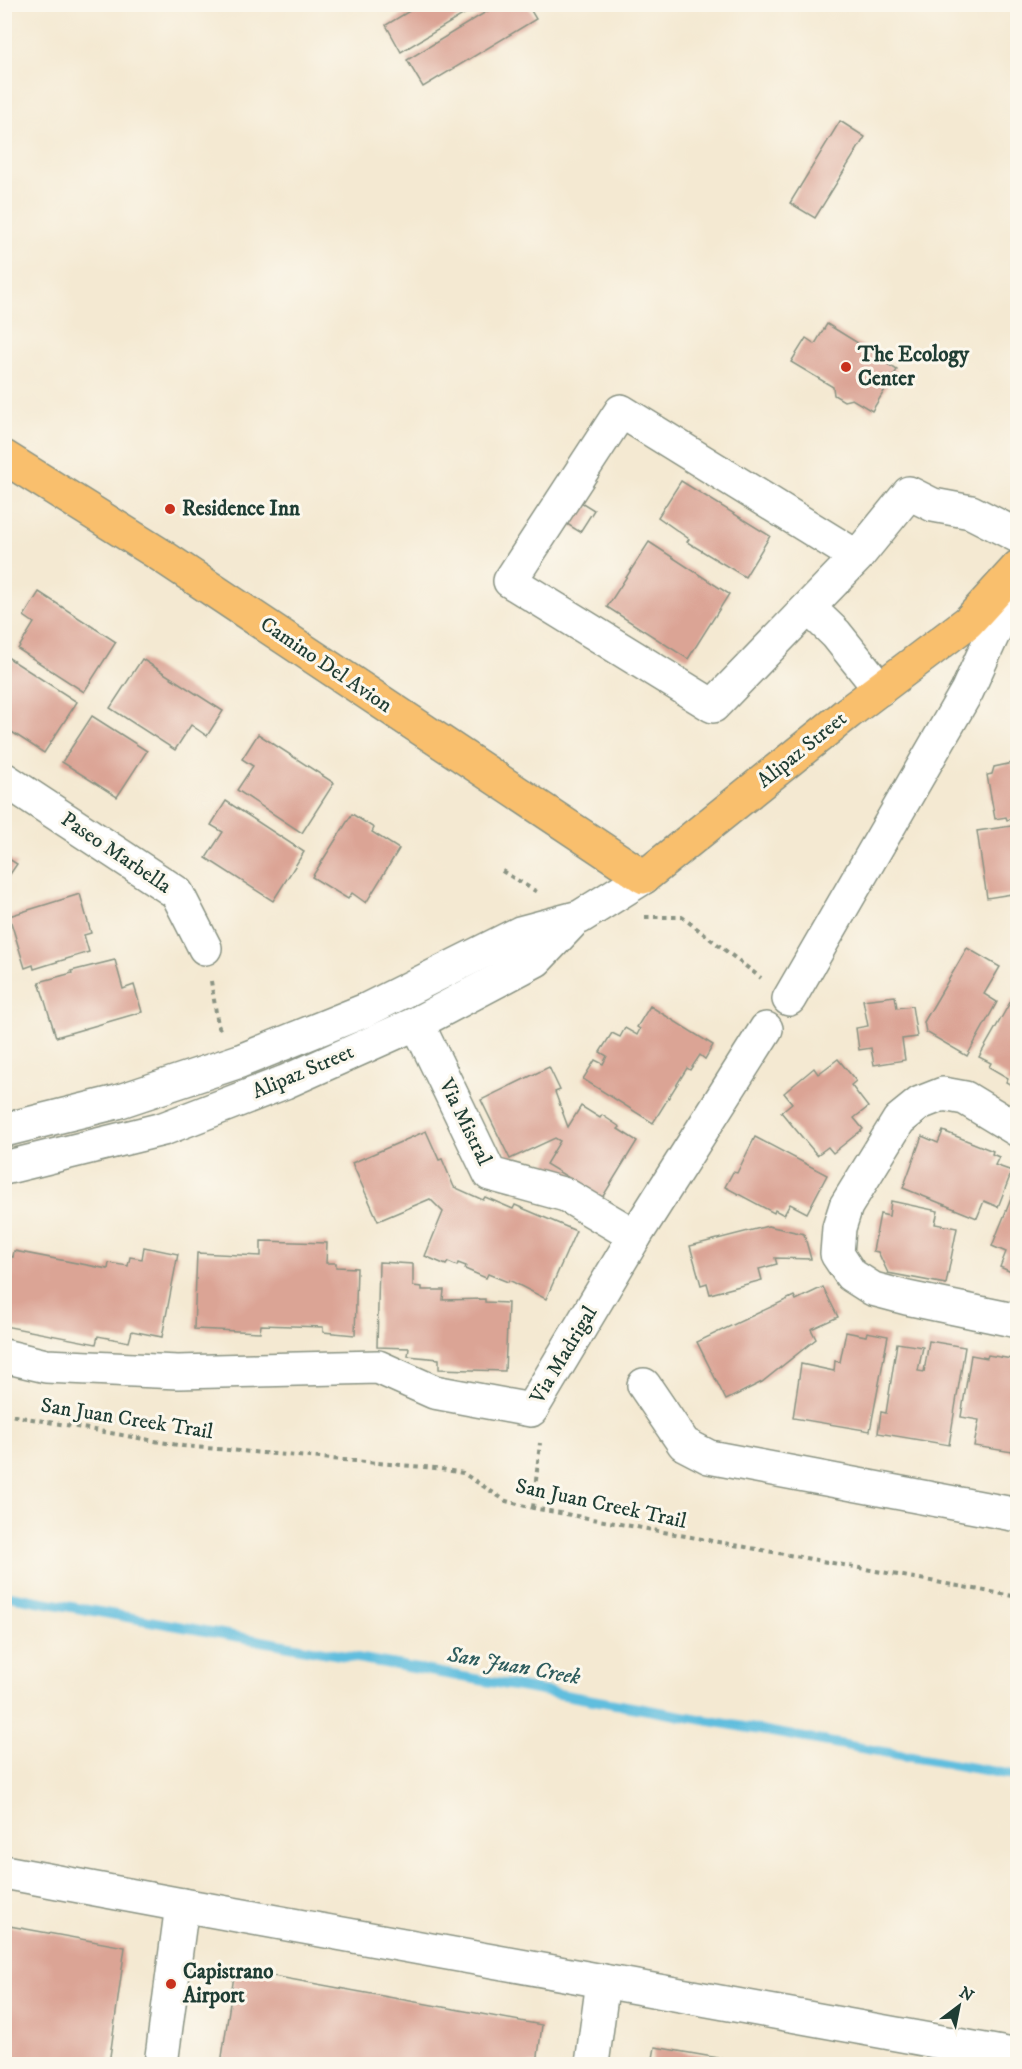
<svg xmlns="http://www.w3.org/2000/svg" width="1022" height="2069" font-family="'IM FELL DW Pica',serif">
  <style>
    .lines { fill: none; stroke-linecap: round; stroke-linejoin: round }
    .stream { stroke: #60bede; stroke-width: 10 }
    .building { fill: #dba495 }
    .minor-casing { stroke: #8a9383; stroke-width: 36 }
    .major-casing { stroke: #8a9383; stroke-width: 36 }
    .path { stroke: #8a9383; stroke-width: 4; stroke-dasharray: 4.5 4.5; stroke-linecap: butt }
    .minor { stroke: #fff; stroke-width: 33 }
    .major { stroke: #f9bf6d; stroke-width: 33 }
    .poi-dot { fill: #c8321e; stroke: #fbf7ec; stroke-width: 2 }
    .labels { text-anchor: middle; dominant-baseline: central; stroke-width: 6; stroke-linejoin: round; paint-order: stroke }
    .poi-label { font-size: 21px; font-weight: bold; fill: #1f3d34; stroke: #fbf7ec; text-anchor: start }
    .street-label { font-size: 21px; fill: #1f3d34; stroke: #fbf7ec }
    .water-label { font-size: 22px; font-style: italic; fill: #2f5d5e; stroke: #fbf7ec }
  </style>
  <rect width="100%" height="100%" fill="#fbf7ec"/>
  <filter id="ink" filterUnits="userSpaceOnUse"><feTurbulence type="fractalNoise" baseFrequency=".0167" numOctaves="2"/><feDisplacementMap in="SourceGraphic" scale="12" xChannelSelector="R" yChannelSelector="G"/><feConvolveMatrix kernelMatrix="1 2 1 2 8 2 1 2 1" color-interpolation-filters="sRGB"/></filter>
  <filter id="wash" filterUnits="userSpaceOnUse"><feTurbulence type="fractalNoise" baseFrequency=".008" numOctaves="4" result="noise"/><feDisplacementMap in="SourceGraphic" scale="24" xChannelSelector="R" yChannelSelector="G"/><feGaussianBlur stdDeviation="1.35" result="paint"/><feColorMatrix in="noise" values="0 0 0 0 0 0 0 0 0 0 0 0 0 0 0 0 0 1.4 0 .05"/><feComposite in="paint" operator="in"/></filter>
  <g filter="url(#wash)">
    <rect width="100%" height="100%" fill="#f4e9d2"/>
    <g class="lines">
      <path class="stream" d="M4 1595 1018 1776"/>
    </g>
    <g id="blocks">
      <g class="building">
        <path d="M421 4H481L401 52 386 25Z"/>
        <path d="M499 4H527L536 19 423 87 407 60Z"/>
        <path d="M840 121 865 137 815 218 790 203Z"/>
        <path d="M827 324 887 361 886 363 897 370 872 411 852 399 844 401 834 395 833 387 791 362 806 338 815 344Z"/>
        <path d="M681 481 770 536 745 577 687 542 689 539 658 517Z"/>
        <path d="M568 494 594 510 580 532 554 516Z"/>
        <path d="M649 542 729 594 688 659 607 607Z"/>
        <path d="M39 592 116 642 84 692 18 649 34 623 24 616Z"/>
        <path d="M4 655 77 702 44 753 4 727Z"/>
        <path d="M142 659 223 711 207 736 191 725 175 750 110 708Z"/>
        <path d="M92 716 147 751 117 797 62 762Z"/>
        <path d="M258 734 334 783 302 833 237 790 253 766 242 759Z"/>
        <path d="M1013 763 1014 770 1018 769V818L1007 820 1006 817 995 819 987 775 992 774 994 767Z"/>
        <path d="M226 801 304 852 273 901 206 858 223 832 211 825Z"/>
        <path d="M352 814 374 828 372 832 399 849 366 903 352 893 348 899 312 877Z"/>
        <path d="M1018 825V893L987 898 977 831Z"/>
        <path d="M4 856 17 864 4 883Z"/>
        <path d="M80 894 91 933 84 935 89 952 34 969 33 965 25 968 9 916Z"/>
        <path d="M967 948 1000 967 984 994 997 1002 967 1056 926 1032 924 1022Z"/>
        <path d="M115 960 123 989 134 985 142 1012 56 1037 39 982 72 973 71 971Z"/>
        <path d="M895 996 897 1008 912 1006 917 1037 902 1039 905 1060 874 1065 871 1048 859 1050 856 1028 868 1026 863 1000Z"/>
        <path d="M1012 999 1018 1002V1089L1006 1082 1008 1078 989 1067 991 1063 979 1057Z"/>
        <path d="M650 1006 713 1045 705 1059 700 1055 690 1070 687 1068 653 1123 583 1079 595 1060 603 1064 607 1056 600 1052 612 1033 620 1037 625 1028 637 1035 640 1029 637 1027Z"/>
        <path d="M838 1059 856 1081 851 1085 868 1107 854 1118 863 1129 833 1153 828 1147 817 1155 781 1112 792 1103 784 1093 814 1068 818 1074Z"/>
        <path d="M549 1067 560 1090 555 1092 568 1127 581 1106 600 1118 602 1115 620 1127 618 1129 637 1141 602 1198 546 1164 560 1141 555 1138 510 1159 481 1100Z"/>
        <path d="M426 1131 439 1160 442 1159 454 1187 483 1200 485 1197 513 1209 515 1205 576 1231 546 1299 509 1280 508 1282 488 1274 486 1278 465 1269 466 1266 458 1263 457 1266 448 1262 446 1265 425 1256 443 1212 430 1199 378 1221 352 1163Z"/>
        <path d="M943 1131 993 1151 992 1154 999 1157 995 1165 1012 1171 998 1207 984 1201 977 1218 903 1188 922 1136 938 1143Z"/>
        <path d="M755 1137 827 1175 807 1213 790 1204 784 1215 775 1210 774 1213 725 1187 733 1172 737 1173Z"/>
        <path d="M1017 1184H1018V1275L1000 1267 1006 1252 992 1246Z"/>
        <path d="M891 1201 938 1211 935 1224 957 1228 946 1284 888 1273 878 1252 873 1251 880 1214 889 1216Z"/>
        <path d="M768 1226 804 1234 811 1259 775 1258 777 1264 759 1269 762 1280 710 1294 707 1283 701 1285 690 1246Z"/>
        <path d="M261 1241 327 1243 326 1263H336V1267L357 1268 355 1335 323 1332V1327L261 1325 260 1332 194 1329 197 1253 261 1256Z"/>
        <path d="M144 1247 178 1254 162 1337 132 1331 129 1342 98 1336 96 1344 4 1326V1255L13 1257 14 1251 108 1269 109 1263 128 1266 130 1257 142 1259Z"/>
        <path d="M379 1262 413 1264V1286L422 1287V1290H444L443 1300 485 1299V1302L508 1303 505 1371 439 1369V1359L408 1356 409 1348 377 1347Z"/>
        <path d="M823 1287 838 1317 811 1329 816 1339 762 1382 726 1400 697 1342 794 1296 796 1300Z"/>
        <path d="M846 1332 866 1336 867 1332 888 1336 870 1431 793 1418 801 1364 834 1371 835 1361 840 1362Z"/>
        <path d="M929 1341 965 1347 949 1445 878 1433 881 1412 886 1413 897 1343 923 1347 918 1371 924 1372Z"/>
        <path d="M971 1355 987 1358 988 1355 1018 1360V1415L1012 1452 974 1446 979 1420 961 1417Z"/>
        <path d="M4 1925 125 1947 109 2064H4Z"/>
        <path d="M235 1969 542 2025 537 2064H221Z"/>
        <path d="M655 2047 747 2063 746 2064H652Z"/>
      </g>
    </g>
  </g>
  <g filter="url(#ink)">
    <use href="#blocks" fill-opacity="0" stroke="#8a9383" stroke-width="1.5"/>
    <g class="lines">
      <g class="minor-casing">
        <g id="minor">
          <path d="M857 557 713 706 510 581 621 411 857 557 909 493 933 505 971 512 1018 536"/>
          <path d="M809 608 836 634 880 689"/>
          <path d="M4 779 177 893 205 948"/>
          <path d="M789 999 967 691 1018 579"/>
          <path d="M417 1023 490 1174 566 1195 635 1236"/>
          <path d="M4 1130 117 1102 240 1061 366 1010 520 933 580 917 644 877"/>
          <path d="M1018 1130 965 1098 943 1094 920 1103 899 1120 846 1206 839 1228 837 1254 851 1275 873 1289 907 1298 1018 1321"/>
          <path d="M4 1168 163 1129 285 1082 417 1023 536 960 575 919"/>
          <path d="M4 1356 46 1366 178 1372 378 1367 434 1392 531 1410 635 1236 766 1029"/>
          <path d="M644 1385 684 1444 709 1457 1018 1515"/>
          <path d="M4 1872 182 1905"/>
          <path d="M603 1981 1018 2056"/>
          <path d="M161 2064 182 1905 603 1981 592 2064"/>
        </g>
      </g>
      <g class="major-casing">
        <path id="major" d="M4 457 159 554 644 877 849 712 968 622 1018 567"/>
      </g>
      <g class="path">
        <path d="M502 871 537 892"/>
        <path d="M645 917H682L761 978"/>
        <path d="M211 981 218 1025 221 1032"/>
        <path d="M4 1414 183 1446 435 1468 463 1473 506 1501 533 1508 1018 1597"/>
        <path d="M533 1508 540 1443"/>
      </g>
      <use href="#minor" class="minor"/>
      <use href="#major" class="major"/>
    </g>
  </g>
  <g class="poi-dot">
    <circle cx="846" cy="367" r="6"/>
    <circle cx="170" cy="509" r="6"/>
    <circle cx="171" cy="1984" r="6"/>
  </g>
  <g class="labels">
    <g class="poi-label">
      <text x="858" y="355">The Ecology<tspan x="858" dy="24">Center</tspan></text>
      <text x="182" y="509">Residence Inn</text>
      <text x="183" y="1972">Capistrano<tspan x="183" dy="24">Airport</tspan></text>
    </g>
    <g class="street-label">
      <text transform="translate(326 665) rotate(34)">Camino Del Avion</text>
      <text transform="translate(802 750) rotate(-39)">Alipaz Street</text>
      <text transform="translate(116 853) rotate(34)">Paseo Marbella</text>
      <text transform="translate(303 1072) rotate(-23)">Alipaz Street</text>
      <text transform="translate(465 1122) rotate(64)">Via Mistral</text>
      <text transform="translate(564 1355) rotate(-59)">Via Madrigal</text>
      <text transform="translate(127 1419) rotate(9)">San Juan Creek Trail</text>
      <text transform="translate(601 1504) rotate(12)">San Juan Creek Trail</text>
    </g>
    <g class="water-label">
      <text transform="translate(514 1666) rotate(10)">San Juan Creek</text>
    </g>
  </g>
  <rect width="1022" height="2069" fill="none" stroke="#fbf7ec" stroke-width="24"/>
  <g transform="translate(959 2006) rotate(32)" stroke="#fbf7ec" stroke-width="4.5" paint-order="stroke">
  <path d="M0-4.5L10 22L0 15L-10 22Z" fill="#1f3d34"/>
  <text y="-9" font-size="16" font-weight="bold" text-anchor="middle" fill="#1f3d34">N</text>
  </g>
</svg>
